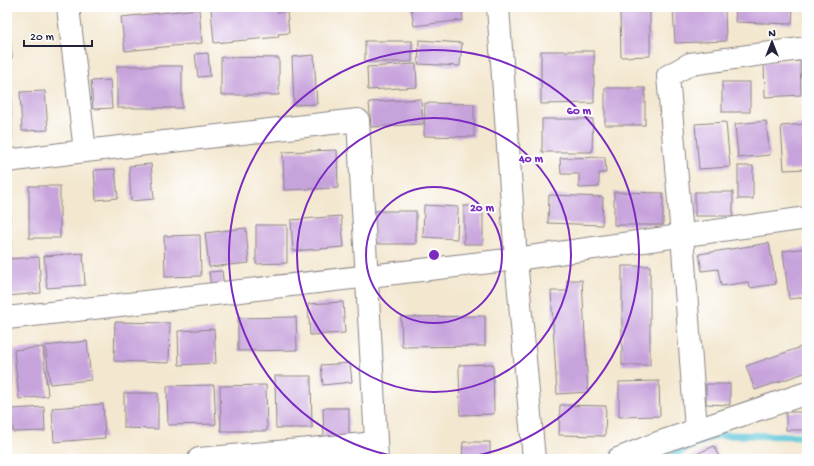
<svg xmlns="http://www.w3.org/2000/svg" width="814" height="466" font-family="'Gochi Hand',sans-serif">
  <style>
    .lines { fill: none; stroke-linecap: round; stroke-linejoin: round }
    .stream { stroke: #5bc4d8; stroke-width: 7 }
    .building { fill: #c7a3dc }
    .street-casing { stroke: #8a8485; stroke-width: 24 }
    .secondary-casing { stroke: #8a8485; stroke-width: 24 }
    .street { stroke: #fff; stroke-width: 22 }
    .secondary { stroke: #fff; stroke-width: 22 }
    .ring { fill: none; stroke: #7b2cbf; stroke-width: 2 }
    .centre { fill: #7b2cbf; stroke: #fff; stroke-width: 2 }
    .ring-label { font-size: 12px; text-anchor: middle; font-weight: bold; fill: #7b2cbf; stroke: #fff; stroke-width: 4; stroke-linejoin: round; paint-order: stroke }
  </style>
  <rect width="100%" height="100%" fill="#fff"/>
  <filter id="ink" filterUnits="userSpaceOnUse"><feTurbulence type="fractalNoise" baseFrequency=".025" numOctaves="2"/><feDisplacementMap in="SourceGraphic" scale="8" xChannelSelector="R" yChannelSelector="G"/><feConvolveMatrix kernelMatrix="1 2 1 2 8 2 1 2 1" color-interpolation-filters="sRGB"/></filter>
  <filter id="wash" filterUnits="userSpaceOnUse"><feTurbulence type="fractalNoise" baseFrequency=".012" numOctaves="4" result="noise"/><feDisplacementMap in="SourceGraphic" scale="16" xChannelSelector="R" yChannelSelector="G"/><feGaussianBlur stdDeviation="0.9" result="paint"/><feColorMatrix in="noise" values="0 0 0 0 0 0 0 0 0 0 0 0 0 0 0 0 0 1.4 0 .05"/><feComposite in="paint" operator="in"/></filter>
  <g filter="url(#wash)">
    <rect width="100%" height="100%" fill="#f3e7cf"/>
    <g class="lines">
      <path class="stream" d="M662 459 717 435 807 436"/>
    </g>
    <g id="blocks">
      <g class="building">
        <path d="M221 7H276L277 12H287L289 33 278 34 279 37 214 43 211 9 221 8Z"/>
        <path d="M411 7H462L463 20 414 26Z"/>
        <path d="M673 7H725L726 41 675 43Z"/>
        <path d="M736 7H793L792 24 735 22Z"/>
        <path d="M199 9 202 43 125 51 121 17Z"/>
        <path d="M650 11V56L621 57 620 12Z"/>
        <path d="M7 26H9L12 58 7 59Z"/>
        <path d="M419 40 462 43 460 66 418 64Z"/>
        <rect x="365" y="41" width="47" height="21"/>
        <path d="M541 51H594V103L541 104Z"/>
        <path d="M208 53 210 76 198 77 195 54Z"/>
        <path d="M314 55 317 104 294 105 292 57Z"/>
        <path d="M221 57 279 58V95H221Z"/>
        <path d="M800 61 801 95 765 97 764 62Z"/>
        <path d="M416 64 417 87 368 90 367 67Z"/>
        <rect x="117" y="66" width="65" height="42"/>
        <path d="M110 80 112 108 93 109 91 81Z"/>
        <rect x="722" y="82" width="28" height="30"/>
        <rect x="605" y="88" width="40" height="37"/>
        <path d="M45 91 48 130 22 131 20 92Z"/>
        <path d="M7 98H11L12 139H7Z"/>
        <path d="M421 99 423 124 371 127 369 102Z"/>
        <path d="M425 103 474 104V137L424 136Z"/>
        <path d="M542 119H593L592 152H542Z"/>
        <path d="M766 121 770 155 738 158 735 124Z"/>
        <path d="M726 122 730 167 699 169 695 124Z"/>
        <path d="M807 124V169L784 170 781 126Z"/>
        <path d="M337 150 338 188 284 190 283 152Z"/>
        <path d="M605 157 606 173H599V187L579 188V174H561L560 158Z"/>
        <path d="M151 164 154 199 131 201 129 166Z"/>
        <rect x="738" y="166" width="15" height="33"/>
        <path d="M115 169 118 198 96 200 94 170Z"/>
        <rect x="29" y="186" width="31" height="52"/>
        <path d="M614 192 663 193V225H614Z"/>
        <rect x="695" y="192" width="38" height="24"/>
        <path d="M549 195 603 197 602 225 548 223Z"/>
        <path d="M7 197H9L11 250H7Z"/>
        <path d="M424 205 458 207 457 239 423 237Z"/>
        <rect x="464" y="206" width="19" height="38"/>
        <rect x="373" y="211" width="43" height="33"/>
        <path d="M341 216 344 247 293 251 291 220Z"/>
        <path d="M256 225H287V263L256 264Z"/>
        <path d="M246 228 249 263 209 267 205 233Z"/>
        <path d="M200 235 201 276 165 277 164 236Z"/>
        <path d="M769 243 776 284 750 288 748 282 721 286 718 269 702 271 699 254Z"/>
        <path d="M807 248V297L789 299 783 251Z"/>
        <path d="M83 253 85 285 47 288 44 256Z"/>
        <path d="M39 257 41 293 7 296V259Z"/>
        <rect x="622" y="266" width="28" height="99"/>
        <path d="M222 271 224 287 211 288 209 272Z"/>
        <path d="M567 280H582L588 392 557 394 551 291H568Z"/>
        <path d="M343 302 345 333 310 335 308 304Z"/>
        <path d="M485 316V346L402 347 401 317Z"/>
        <path d="M296 317 297 350 238 351V318Z"/>
        <path d="M115 322 170 323 169 363 114 361Z"/>
        <path d="M214 329 216 363 179 365 178 331Z"/>
        <path d="M87 341 91 380 50 384 45 346Z"/>
        <path d="M807 345V372L755 390 746 366Z"/>
        <path d="M43 347 48 396 19 399 14 350Z"/>
        <rect x="7" y="354" width="3" height="31"/>
        <path d="M350 363 352 382 323 385 321 365Z"/>
        <path d="M493 364 494 414 460 415 459 365Z"/>
        <path d="M275 376H311L312 428H276Z"/>
        <path d="M659 381 660 416 619 417V382Z"/>
        <path d="M706 384H730V405L706 404Z"/>
        <path d="M214 385 216 424 168 425 167 386Z"/>
        <path d="M266 385 267 431H221L220 386Z"/>
        <path d="M124 393H158V429L124 428Z"/>
        <path d="M103 404 105 438 54 442 52 408Z"/>
        <path d="M560 405 606 406 605 436 559 435Z"/>
        <path d="M44 407 45 431 13 432 12 409Z"/>
        <path d="M323 408H349V438H324Z"/>
        <rect x="786" y="412" width="21" height="18"/>
        <path d="M463 442H490V459H462Z"/>
        <path d="M714 446 720 459H686Z"/>
      </g>
    </g>
  </g>
  <g filter="url(#ink)">
    <use href="#blocks" fill-opacity="0" stroke="#8a8485" stroke-width="1"/>
    <g class="lines">
      <g class="street-casing">
        <g id="street">
          <path d="M68 7 85 151"/>
          <path d="M7 161 85 151 358 120 377 459"/>
          <path d="M7 318 516 259 807 218"/>
          <path d="M696 430 682 235 668 76 690 64 807 48"/>
          <path d="M199 459 376 443"/>
          <path d="M618 459 658 443 807 393"/>
        </g>
      </g>
      <g class="secondary-casing">
        <path id="secondary" d="M498 7 516 259 534 459"/>
      </g>
      <use href="#street" class="street"/>
      <use href="#secondary" class="secondary"/>
    </g>
  </g>
  <g class="ring">
    <circle cx="434" cy="255" r="68"/>
    <circle cx="434" cy="255" r="137"/>
    <path d="M413 459A205 205 0 1 1 455 459"/>
  </g>
  <circle cx="434" cy="255" r="6" class="centre"/>
  <g class="ring-label">
    <text x="579" y="114">60 m</text>
    <text x="531" y="162">40 m</text>
    <text x="482" y="211">20 m</text>
  </g>
  <rect width="814" height="466" fill="none" stroke="#fff" stroke-width="24"/>
  <g transform="translate(772 42)" stroke="#ffffff" stroke-width="3" paint-order="stroke">
  <path d="M0-3L7 15L0 10L-7 15Z" fill="#22223b"/>
  <text y="-6" font-size="11" font-weight="bold" text-anchor="middle" fill="#22223b">N</text>
  </g>
  <path d="M24 40v6h68v-6" fill="none" stroke="#22223b" stroke-width="2"/>
  <text x="30" y="40" font-size="12" fill="#22223b" stroke="#ffffff" stroke-width="3" paint-order="stroke">20 m</text>
</svg>
